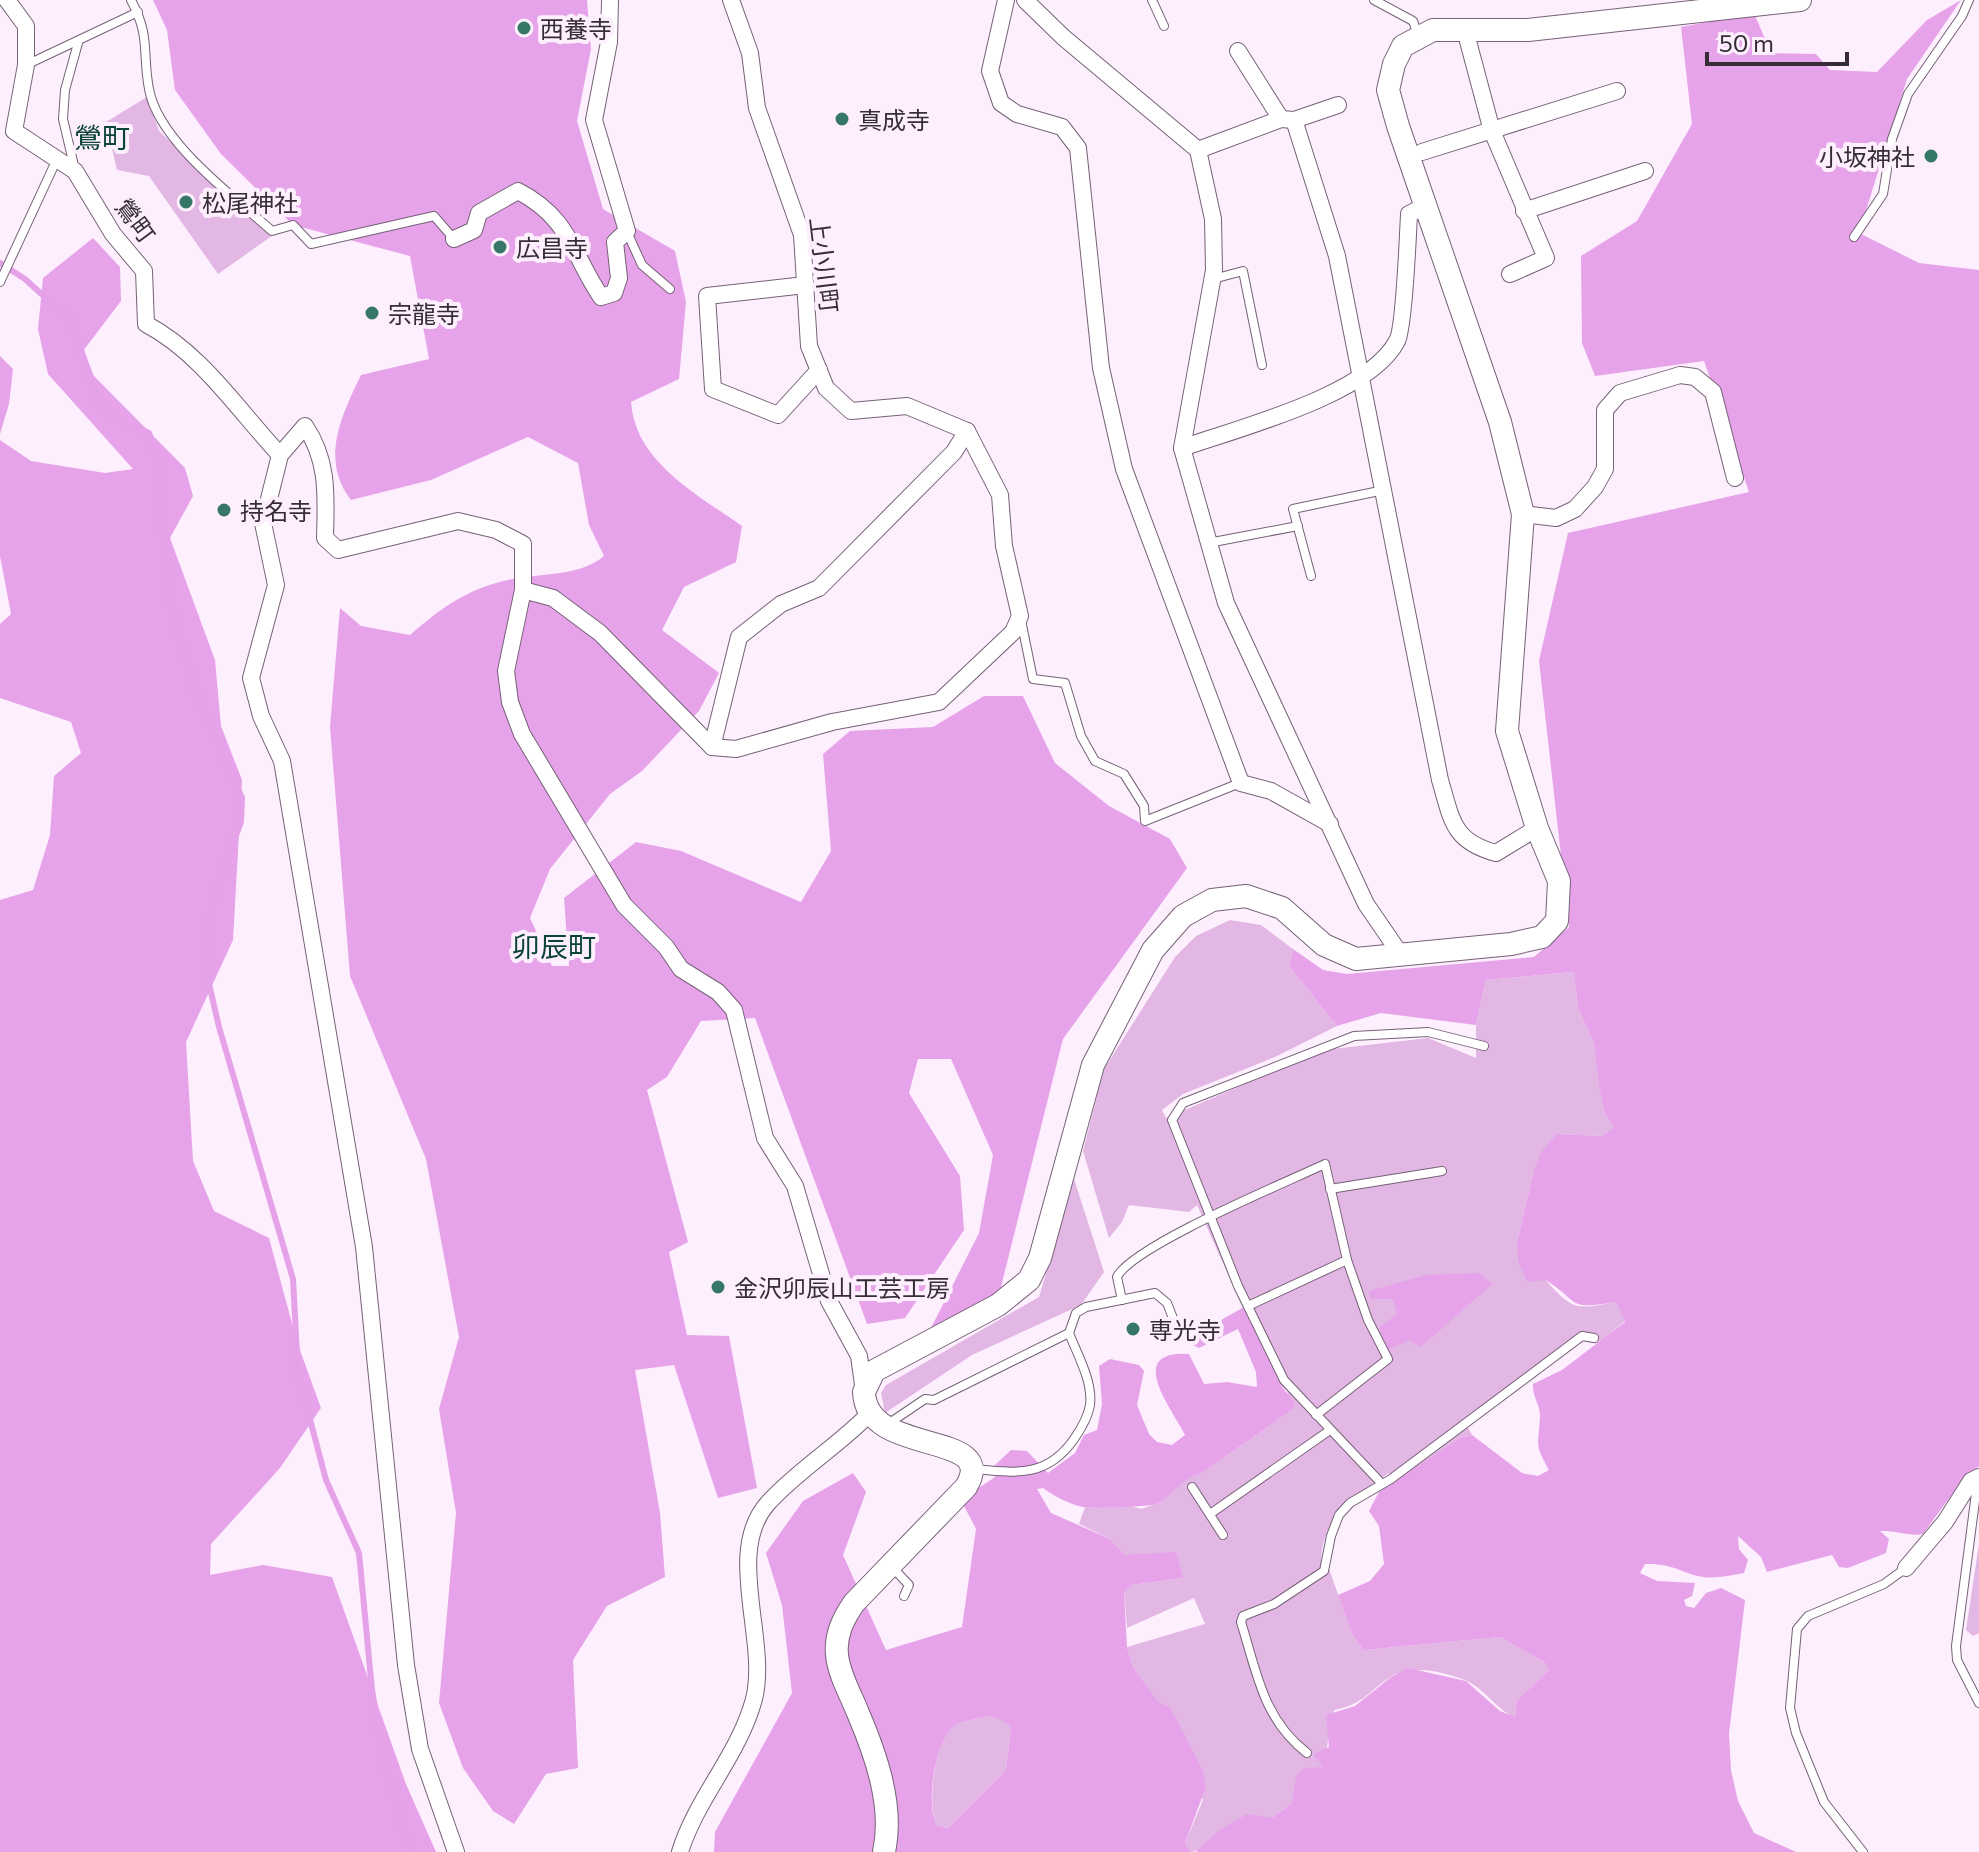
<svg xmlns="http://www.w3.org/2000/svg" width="1979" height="1852" font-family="Commissioner,'Noto Sans JP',sans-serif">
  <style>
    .green { fill: #e2b7e4 }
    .forest { fill: #e6a3ea; fill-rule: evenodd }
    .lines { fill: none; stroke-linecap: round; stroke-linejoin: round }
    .stream { stroke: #e5a2e9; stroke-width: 6 }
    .lane-casing { stroke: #766177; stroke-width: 10 }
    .street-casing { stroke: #766177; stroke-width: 18 }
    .secondary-casing { stroke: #766177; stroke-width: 24 }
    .lane { stroke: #fff; stroke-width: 8 }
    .street { stroke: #fff; stroke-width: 16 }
    .secondary { stroke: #fff; stroke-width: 22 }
    .poi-dot { fill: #367767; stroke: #feeffe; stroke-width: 3 }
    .labels { text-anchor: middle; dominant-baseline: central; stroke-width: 8; stroke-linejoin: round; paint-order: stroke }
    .poi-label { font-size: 24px; fill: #362d37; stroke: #feeffe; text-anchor: start }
    .street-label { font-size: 24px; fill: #362d37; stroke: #feeffe }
    .quarter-label { font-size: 28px; fill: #0a4337; stroke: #feeffe }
  </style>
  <rect width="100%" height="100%" fill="#feeffe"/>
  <g class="green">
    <path d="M147 97 159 131 232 200 276 233 218 274 149 176 117 170 106 122Z"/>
    <path d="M1230 920 1261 925 1293 949 1289 966 1337 1026 1275 1057 1183 1094 1162 1110 1166 1118 1324 1050 1428 1038 1476 1058V1025L1486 980 1574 972 1578 1008 1594 1044 1606 1116 1614 1127 1602 1136 1557 1134 1533 1174 1517 1243C1529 1258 1555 1296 1572 1304 1584 1310 1604 1304 1616 1302L1625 1321 1597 1344 1584 1341 1501 1401 1496 1396 1463 1419 1472 1435 1460 1438 1397 1482 1389 1473C1355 1495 1320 1520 1321 1564L1328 1566 1352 1634 1364 1650 1500 1637 1544 1662 1549 1670 1517 1700 1515 1718C1496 1709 1484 1688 1465 1680 1445 1672 1411 1664 1392 1676 1368 1691 1365 1704 1334 1710L1323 1767 1292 1803 1272 1818H1258L1217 1832 1201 1850 1191 1852 1185 1843 1203 1800 1159 1704 1133 1667 1127 1647 1205 1624 1194 1598 1127 1628 1124 1591 1132 1585 1183 1578 1124 1556 1110 1539 1079 1524 1085 1507 1128 1505 1141 1509 1158 1503 1191 1475 1202 1473 1292 1410 1287 1391 1281 1386 1249 1314 1243 1308 1197 1205 1189 1212 1129 1205 1122 1222 1109 1238 1083 1151 1104 1069 1175 957 1196 936Z"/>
    <path d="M1074 1179 1104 1272 1081 1305 972 1355 885 1413 881 1393 886 1385 1039 1297Z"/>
    <path d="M1979 1544V1633L1973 1636 1966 1630Z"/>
    <path d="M988 1716 1003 1720 1011 1727 1006 1770 948 1828 938 1826C925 1808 935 1736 956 1724 965 1720 979 1719 988 1716Z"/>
  </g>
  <g class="forest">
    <path d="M153 0H587L591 49 577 121 603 209 675 251 686 302 679 379 631 402C635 462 698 495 742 526L736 562 684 587 662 630 719 673 699 711 642 771 610 794 550 869 530 918 552 966H569L564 898 636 842 681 851 801 902 831 851 823 754 850 731 933 727 984 696H1023L1055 763 1109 806 1170 839 1187 868 1063 1039 998 1299 930 1330 979 1233 993 1155 951 1059H918L909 1093 960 1176 964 1230 905 1318 867 1324 755 1018 701 1021 667 1077 647 1090 688 1242 669 1252 687 1335 729 1336 757 1488 718 1498 674 1365 635 1370 660 1513 665 1577 607 1606 573 1660 578 1768 546 1774 514 1824 493 1811 463 1768 439 1703 456 1513 439 1409 459 1337 426 1159 350 976 330 727 340 608 361 626 410 635C441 608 467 589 508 580 539 573 579 577 604 556L589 525 578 463 528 437 431 480 351 500C320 460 341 416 361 375L429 359 410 256 293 225 221 154 175 90 167 30Z"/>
    <path d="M1961 0 1907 79 1859 233 1919 263 1979 270V1466L1963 1479 1923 1534C1913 1537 1896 1530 1880 1531L1889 1539 1886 1553 1848 1568 1839 1567 1832 1555 1767 1572 1761 1557 1738 1536 1739 1549 1748 1560 1744 1573C1731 1575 1717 1579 1703 1577 1680 1573 1674 1563 1645 1564L1640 1573 1657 1581 1695 1583 1692 1596 1684 1600 1686 1606 1694 1608 1706 1593 1721 1588 1745 1600 1729 1734 1731 1770 1738 1801 1754 1833 1796 1852H1196L1217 1832 1247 1814 1272 1818 1292 1803 1296 1776 1304 1768 1323 1767 1313 1754 1329 1747 1326 1715 1355 1706 1391 1677 1408 1668 1466 1681 1500 1711 1515 1717 1517 1700 1549 1670 1544 1662 1500 1637 1364 1650 1352 1634 1338 1595 1370 1581 1384 1564 1379 1526 1369 1511 1379 1492 1460 1438 1472 1435 1522 1473 1538 1476 1549 1470C1533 1441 1539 1446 1540 1415 1540 1405 1532 1396 1533 1384L1562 1370 1625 1322 1616 1302C1567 1310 1582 1304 1546 1280L1527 1282 1518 1260 1517 1243 1533 1174 1541 1152 1557 1134 1602 1136 1614 1127 1606 1116 1600 1090 1594 1044 1578 1008 1574 972 1486 980 1476 1025 1381 1013 1337 1026 1289 966 1293 949 1323 970 1347 974 1534 957 1569 927 1539 661 1568 533 1749 492 1704 361 1595 376 1582 343 1581 256 1637 221 1692 124 1681 27 1754 13 1771 53 1816 54 1830 70 1877 72 1927 20Z"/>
    <path d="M93 238 120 267 121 301 83 351 94 376 185 468 193 496 170 538 215 660 221 726 242 780 233 940 186 1042 193 1161 214 1211 269 1238 297 1342 321 1408 280 1468 211 1544 210 1575 263 1565 332 1577 406 1784 436 1852H0V900L33 890 50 835 54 776 81 753 71 722 0 698V624L11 614 0 556V440L31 461 105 473 133 469 48 374 38 329 43 278Z"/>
    <path d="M0 356 13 369 9 404 0 434Z"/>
    <path d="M1479 1273 1493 1284C1467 1304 1446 1327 1420 1347L1410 1340 1387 1350 1379 1328 1397 1314 1393 1299H1370L1369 1291 1426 1275Z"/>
    <path d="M1244 1307 1283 1376 1281 1386 1295 1403 1292 1410 1202 1473C1183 1477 1173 1495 1156 1504 1150 1507 1092 1508 1083 1507 1069 1504 1054 1496 1043 1488L1037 1489 1051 1513 1110 1539 1124 1555 1176 1552 1183 1578 1132 1585 1124 1592 1127 1647 1133 1667 1159 1703 1170 1707 1203 1771 1206 1787 1185 1843 1191 1852H714L715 1832 792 1693 782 1605 766 1553 803 1501 853 1473 866 1492 843 1555 886 1650 962 1627 976 1529 961 1500 995 1477 994 1466 1011 1450 1027 1451 1048 1473 1075 1453 1084 1435 1097 1430 1102 1404 1099 1366 1110 1359 1139 1365 1144 1371 1137 1405 1149 1434 1157 1442 1172 1445 1185 1435C1172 1409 1124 1350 1189 1354L1204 1384 1227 1382 1257 1387 1256 1372 1238 1329 1199 1348 1193 1345V1336ZM988 1716 1002 1720 1011 1727 1006 1770 948 1828 938 1826C924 1808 935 1736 957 1724 965 1720 979 1719 988 1716Z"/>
  </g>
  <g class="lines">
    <path class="stream" d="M0 263 25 279 71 321 102 410 149 433 157 456 166 574 174 618 196 692 242 798 241 822 215 892 204 962 219 1027 293 1279 298 1374 326 1480 359 1553 372 1690 384 1761 410 1852"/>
    <g class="lane-casing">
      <g id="lane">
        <path d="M131 0C151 37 142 53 149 89 158 141 233 196 272 231L293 225 311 244 434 216 454 239"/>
        <path d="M1152 0 1164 26"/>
        <path d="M1374 0 1413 21 1418 35"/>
        <path d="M26 65 138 12"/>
        <path d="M75 170 63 119 65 90 78 43"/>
        <path d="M627 232 642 265 670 289"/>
        <path d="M1854 237 1883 194 1892 139 1908 94 1962 16 1969 0"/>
        <path d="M1213 279 1243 271 1262 365"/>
        <path d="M0 282 57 159"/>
        <path d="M1208 543 1298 526"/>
        <path d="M1311 576 1293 509 1384 490"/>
        <path d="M1021 620 1033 679 1065 683 1081 736 1095 761 1124 774 1144 806 1145 821 1240 783"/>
        <path d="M1330 1189 1442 1171"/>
        <path d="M1122 1300 1117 1277C1132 1246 1287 1182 1325 1164L1347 1260 1248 1306"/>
        <path d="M1316 1415 1388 1359 1368 1320 1347 1260"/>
        <path d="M888 1424 925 1399 934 1400 1069 1333 1076 1313 1086 1307 1155 1293 1167 1303 1180 1336"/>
        <path d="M973 1469C1016 1473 1047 1478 1074 1439 1081 1429 1088 1417 1090 1405 1093 1381 1077 1354 1069 1333"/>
        <path d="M1978 1478 1956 1646 1957 1660 1979 1703"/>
        <path d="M1382 1484 1284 1380 1238 1286 1172 1120 1183 1103 1354 1036 1428 1032 1484 1046"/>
        <path d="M1192 1487 1223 1535"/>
        <path d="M1210 1514 1330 1430"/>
        <path d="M892 1567 909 1585 904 1596"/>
        <path d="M1307 1753C1263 1719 1257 1673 1241 1622L1243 1616 1274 1604 1324 1571 1331 1536 1339 1515 1350 1503 1391 1479 1582 1336 1594 1338"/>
        <path d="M1863 1852 1824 1802 1796 1733 1790 1708 1797 1629 1808 1616 1884 1584 1906 1568"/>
      </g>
    </g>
    <g class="street-casing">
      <g id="street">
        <path d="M7 0 26 26V65L14 131 75 171 113 234 144 271 146 324C201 353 238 410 280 455"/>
        <path d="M731 0 750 53 757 108 802 235 809 346 826 388 851 411 907 406 967 431"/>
        <path d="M1006 0 990 71 1001 103 1017 114 1062 127 1078 148 1101 368 1124 469 1241 783 1271 791 1330 824"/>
        <path d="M1025 0 1063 37 1198 150"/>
        <path d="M1465 30 1492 131 1546 258 1510 274"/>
        <path d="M1238 51 1281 119"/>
        <path d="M1338 105 1294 120 1281 119 1198 150 1213 219 1214 270 1182 448 1226 603 1366 904 1401 955"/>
        <path d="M1294 120 1337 256 1440 780C1452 820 1452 841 1496 853L1537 828"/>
        <path d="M1422 152 1617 91"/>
        <path d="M1524 211 1645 171"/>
        <path d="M454 239 474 230 479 213 518 191C570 218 572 254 601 297L614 293 619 278 615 242 627 231 594 120 609 42 610 0"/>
        <path d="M805 285 707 296 713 389 778 415 819 370"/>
        <path d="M1182 448C1239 428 1369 395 1397 341 1404 329 1408 235 1409 214L1425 206"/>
        <path d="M1523 514 1556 518 1575 509 1595 487 1605 469V410L1620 393 1680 375 1695 377 1713 392 1735 478"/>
        <path d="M523 590 553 598 600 633 712 747 736 749 832 722 939 702 1013 632 1020 616 1004 546 1000 495 967 431"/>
        <path d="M712 747 739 637 781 604 819 588 954 452 967 431"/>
        <path d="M1906 1568 1945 1522 1971 1481 1979 1477"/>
        <path d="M456 1852 420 1749 406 1665 364 1247 282 761 261 716 251 678 276 585 263 523 280 455 305 426C329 461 326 497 325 538L338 550 458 521 496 530 523 544V590L506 671 510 702 522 734 624 905 666 947 681 969 718 992 734 1010 765 1138 795 1186 829 1301 859 1356 864 1392"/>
        <path d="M680 1852C697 1797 739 1755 754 1699 769 1640 724 1552 768 1503 798 1470 838 1446 869 1414"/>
      </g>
    </g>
    <g class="secondary-casing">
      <path id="secondary" d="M884 1852C894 1806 876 1755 858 1713 851 1695 839 1675 837 1655 835 1635 843 1619 854 1603L966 1487C1001 1429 866 1458 864 1392L874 1371 998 1305 1029 1280 1040 1258 1093 1065 1153 950 1183 916 1212 900 1246 896 1282 908 1324 945 1356 959 1511 944 1542 937 1557 921 1559 881 1537 828 1507 731 1523 514 1500 422 1398 126 1388 90 1394 64 1403 46 1433 30H1528L1800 0"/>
    </g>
    <use href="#lane" class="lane"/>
    <use href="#street" class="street"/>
    <use href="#secondary" class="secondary"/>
  </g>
  <g class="poi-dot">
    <circle cx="524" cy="28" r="8"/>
    <circle cx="842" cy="119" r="8"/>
    <circle cx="1931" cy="156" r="8"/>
    <circle cx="186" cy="202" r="8"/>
    <circle cx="500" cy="247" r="8"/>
    <circle cx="372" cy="313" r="8"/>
    <circle cx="224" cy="510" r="8"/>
    <circle cx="718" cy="1287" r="8"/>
    <circle cx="1133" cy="1329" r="8"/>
  </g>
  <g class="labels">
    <g class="poi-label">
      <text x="540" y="28">西養寺</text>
      <text x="858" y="119">真成寺</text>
      <text x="1915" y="156" text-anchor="end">小坂神社</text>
      <text x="202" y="202">松尾神社</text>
      <text x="516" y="247">広昌寺</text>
      <text x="388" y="313">宗龍寺</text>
      <text x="240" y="510">持名寺</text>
      <text x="734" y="1287">金沢卯辰山工芸工房</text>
      <text x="1149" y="1329">専光寺</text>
    </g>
    <g class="street-label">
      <text transform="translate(136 220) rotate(53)">鶯町</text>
      <text transform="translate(825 265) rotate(83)">上小川町</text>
    </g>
    <g class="quarter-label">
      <text x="102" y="137">鶯町</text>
      <text x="554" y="946">卯辰町</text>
    </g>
  </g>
  <path d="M1707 52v12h140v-12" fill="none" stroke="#362d37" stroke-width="4"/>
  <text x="1719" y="52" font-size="24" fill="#362d37" stroke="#feeffe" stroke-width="6" paint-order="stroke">50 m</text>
</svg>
